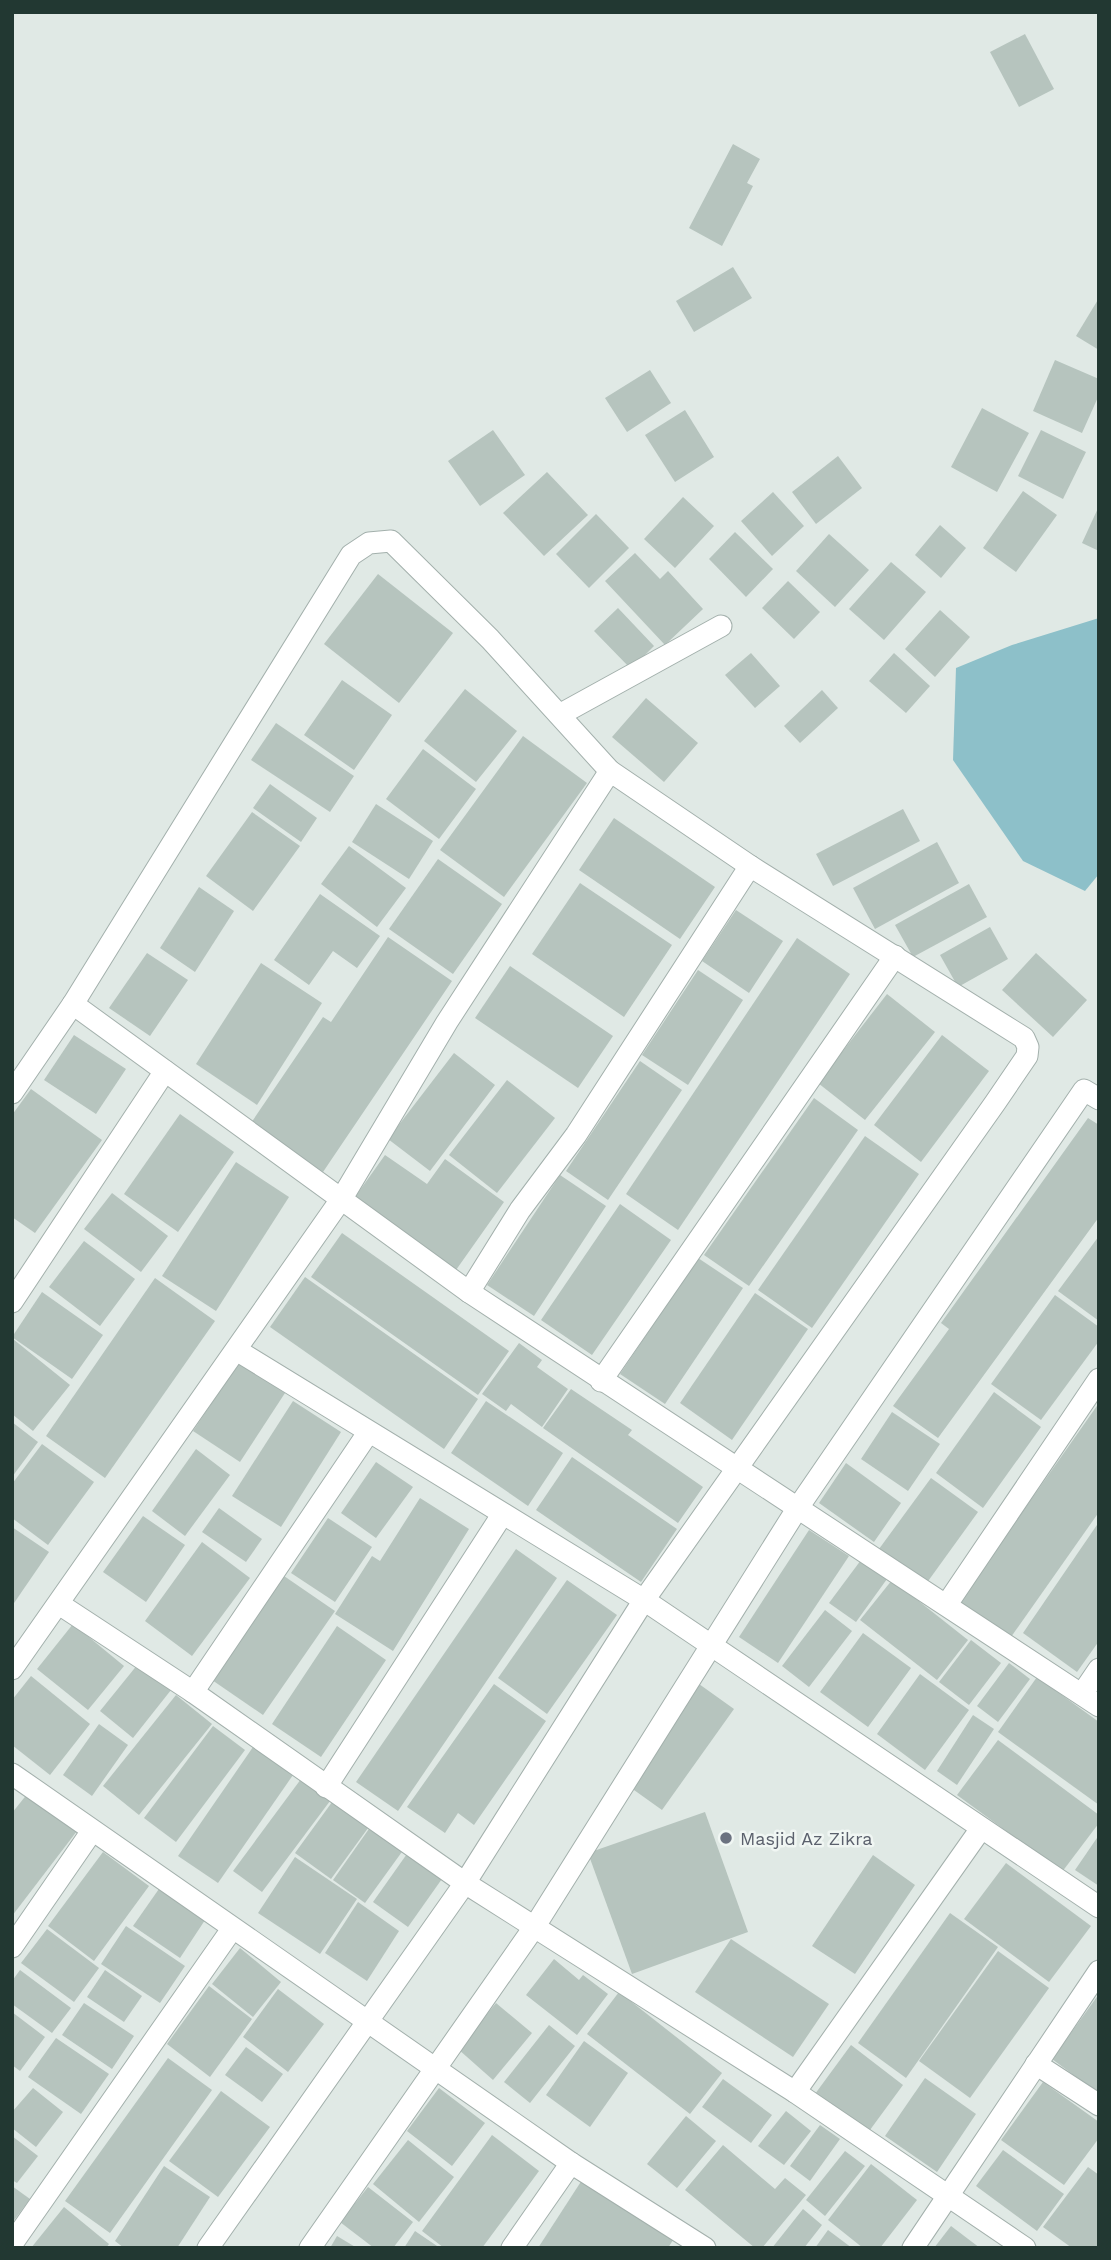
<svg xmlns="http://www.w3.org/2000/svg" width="1111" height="2260" font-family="'Work Sans',sans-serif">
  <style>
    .water { fill: #8dc0c9 }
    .building { fill: #b6c4be }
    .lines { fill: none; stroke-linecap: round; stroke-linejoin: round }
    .street-casing { stroke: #a3b0ac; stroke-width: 23 }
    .street { stroke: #fff; stroke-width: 21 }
    .worship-dot { fill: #6b7280; stroke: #f0f6f3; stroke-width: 2.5 }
    .labels { text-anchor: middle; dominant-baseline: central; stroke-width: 5; stroke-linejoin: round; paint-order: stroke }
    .worship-label { font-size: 18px; fill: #5b616d; stroke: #f0f6f3; text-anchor: start }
  </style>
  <rect width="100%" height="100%" fill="#e0e9e5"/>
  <path class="water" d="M1099 618V874L1085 891 1023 861 953 760 956 668 1012 645Z"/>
  <g class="building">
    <path d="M1025 34 1054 89 1019 107 990 52Z"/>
    <path d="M733 144 760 159 747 183 753 186 722 246 689 228Z"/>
    <path d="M733 267 752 298 694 332 676 301Z"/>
    <path d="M1099 298V350L1076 336Z"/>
    <path d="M1055 360 1099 379V395L1082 433 1033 411Z"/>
    <path d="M650 370 671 403 627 432 605 398Z"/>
    <path d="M982 408 1029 433 997 492 951 467Z"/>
    <path d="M685 410 714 457 675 482 645 435Z"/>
    <path d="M493 430 525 475 480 506 448 461Z"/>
    <path d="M1041 430 1086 452 1063 499 1018 476Z"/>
    <path d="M838 456 862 488 816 524 792 492Z"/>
    <path d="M547 472 588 515 544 556 503 513Z"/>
    <path d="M1023 491 1057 515 1016 572 983 548Z"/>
    <path d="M773 492 804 526 772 556 741 521Z"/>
    <path d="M683 497 714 526 675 568 644 539Z"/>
    <path d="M1099 506V551L1082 543Z"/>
    <path d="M596 514 629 548 589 588 556 554Z"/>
    <path d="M940 525 966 548 941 578 915 555Z"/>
    <path d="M735 532 773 569 746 597 709 559Z"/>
    <path d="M829 534 869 570 835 607 796 571Z"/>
    <path d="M635 553 660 579 668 571 703 609 665 645 605 581Z"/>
    <path d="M891 562 926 592 884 640 849 609Z"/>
    <path d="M378 574 453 633 399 703 324 644Z"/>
    <path d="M788 581 820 612 794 639 762 608Z"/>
    <path d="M618 608 654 646 631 669 594 631Z"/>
    <path d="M940 610 970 637 935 677 905 649Z"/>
    <path d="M751 653 780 686 755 708 725 675Z"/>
    <path d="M894 653 930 686 906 713 869 681Z"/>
    <path d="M342 680 392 715 354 770 304 735Z"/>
    <path d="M465 689 517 731 476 782 424 741Z"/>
    <path d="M822 690 838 708 800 743 784 726Z"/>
    <path d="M646 698 698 743 664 782 612 737Z"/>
    <path d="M276 723 354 776 330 812 251 760Z"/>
    <path d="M523 736 587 783 504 897 440 850Z"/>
    <path d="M423 749 476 789 439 839 386 799Z"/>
    <path d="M270 784 317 818 301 842 253 808Z"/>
    <path d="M376 804 433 841 409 879 352 842Z"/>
    <path d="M903 809 920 841 833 886 816 854Z"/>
    <path d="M252 812 300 846 253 911 206 876Z"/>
    <path d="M614 818 715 887 680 939 579 870Z"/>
    <path d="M937 842 959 883 875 929 853 888Z"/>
    <path d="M349 846 406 888 377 927 321 884Z"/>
    <path d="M438 859 502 904 453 974 389 929Z"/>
    <path d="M580 883 672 945 624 1017 532 954Z"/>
    <path d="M969 884 987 917 913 957 895 925Z"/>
    <path d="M199 887 234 911 195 972 160 948Z"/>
    <path d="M320 894 380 936 357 968 333 951 309 985 274 960Z"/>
    <path d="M736 910 783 941 749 993 702 961Z"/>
    <path d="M990 927 1008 959 958 987 940 955Z"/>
    <path d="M388 937 452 981 323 1172 251 1123 323 1017 331 1022Z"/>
    <path d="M797 938 850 974 678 1230 626 1194Z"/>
    <path d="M147 953 188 980 150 1036 109 1008Z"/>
    <path d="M1036 953 1087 1000 1053 1037 1002 990Z"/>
    <path d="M261 963 322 1003 257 1105 196 1064Z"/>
    <path d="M510 966 613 1036 578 1088 475 1018Z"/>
    <path d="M698 970 743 1000 688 1085 642 1055Z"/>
    <path d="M887 994 935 1032 865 1120 818 1083Z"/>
    <path d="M74 1035 126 1069 96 1114 44 1080Z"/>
    <path d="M942 1035 989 1071 921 1162 874 1125Z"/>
    <path d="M454 1053 495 1085 430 1171 388 1139Z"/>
    <path d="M640 1061 682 1090 608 1200 566 1171Z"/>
    <path d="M507 1080 555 1118 497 1193 449 1155Z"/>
    <path d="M31 1089 102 1140 35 1233 12 1217V1115Z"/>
    <path d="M814 1098 858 1130 749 1286 704 1255Z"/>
    <path d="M180 1114 234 1152 178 1232 124 1194Z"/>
    <path d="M1088 1118 1099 1125V1217L938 1438 893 1406 949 1329 941 1323Z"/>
    <path d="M865 1136 919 1174 812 1328 758 1290Z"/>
    <path d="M385 1155 427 1184 445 1159 504 1202 456 1270 355 1197Z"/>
    <path d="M236 1162 289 1197 216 1311 162 1276Z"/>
    <path d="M560 1175 606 1206 534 1316 487 1285Z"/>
    <path d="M112 1193 168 1236 141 1272 84 1229Z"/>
    <path d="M620 1204 671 1240 592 1355 541 1320Z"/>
    <path d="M342 1233 509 1351 478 1395 311 1277Z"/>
    <path d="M1099 1236V1321L1058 1291Z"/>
    <path d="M84 1241 135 1279 100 1326 49 1287Z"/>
    <path d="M698 1258 743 1288 665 1404 620 1374Z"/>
    <path d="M305 1277 478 1399 444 1449 270 1327Z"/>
    <path d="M155 1278 215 1321 105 1478 46 1436Z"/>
    <path d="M42 1292 103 1335 72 1379 12 1337Z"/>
    <path d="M755 1293 808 1329 732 1440 680 1403Z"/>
    <path d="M1055 1295 1099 1327V1341L1041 1420 991 1384Z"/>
    <path d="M13 1339 70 1385 33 1431 12 1414Z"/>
    <path d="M519 1343 542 1360 537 1367 568 1389 542 1427 511 1404 506 1411 482 1394Z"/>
    <path d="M239 1362 285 1393 240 1462 193 1431Z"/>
    <path d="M571 1389 632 1430 628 1435 703 1487 678 1523 543 1428Z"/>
    <path d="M994 1392 1041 1427 983 1508 936 1473Z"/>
    <path d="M293 1401 341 1432 281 1527 232 1496Z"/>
    <path d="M486 1401 563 1453 528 1506 451 1453Z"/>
    <path d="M1099 1403V1512L1011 1637 959 1602Z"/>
    <path d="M892 1412 940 1444 908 1491 861 1459Z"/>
    <path d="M12 1422 38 1442 12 1477Z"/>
    <path d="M42 1444 94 1482 48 1545 12 1518V1484Z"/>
    <path d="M196 1449 230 1475 185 1536 152 1511Z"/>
    <path d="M572 1457 677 1529 641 1582 536 1510Z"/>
    <path d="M376 1462 413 1487 376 1538 341 1513Z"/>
    <path d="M846 1463 901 1503 874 1542 819 1503Z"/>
    <path d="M931 1478 978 1512 926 1584 879 1549Z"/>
    <path d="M420 1498 469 1529 393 1651 335 1614 372 1556 380 1561Z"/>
    <path d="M219 1508 262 1539 246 1562 202 1532Z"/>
    <path d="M143 1516 185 1545 146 1602 103 1572Z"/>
    <path d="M328 1518 372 1547 335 1602 291 1573Z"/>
    <path d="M1099 1522V1641L1077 1672 1023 1633Z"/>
    <path d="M12 1527 49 1552 12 1606Z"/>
    <path d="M809 1530 849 1556 778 1663 739 1637Z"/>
    <path d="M202 1542 250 1578 192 1656 145 1621Z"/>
    <path d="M516 1549 557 1578 398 1811 356 1782Z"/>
    <path d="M861 1560 887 1579 856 1622 829 1603Z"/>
    <path d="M284 1576 335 1611 263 1715 212 1680Z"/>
    <path d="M567 1580 617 1615 547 1714 498 1678Z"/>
    <path d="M892 1580 968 1640 937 1680 860 1620Z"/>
    <path d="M825 1610 852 1631 809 1687 782 1666Z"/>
    <path d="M73 1624 124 1666 88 1710 37 1669Z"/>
    <path d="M337 1626 386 1660 321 1757 272 1724Z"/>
    <path d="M863 1633 911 1668 868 1727 820 1692Z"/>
    <path d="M971 1640 1001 1663 969 1705 939 1682Z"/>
    <path d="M1009 1663 1030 1679 998 1722 977 1706Z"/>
    <path d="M138 1664 171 1690 133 1738 100 1711Z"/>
    <path d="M920 1674 969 1710 925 1770 877 1734Z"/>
    <path d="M31 1676 90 1724 50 1775 12 1745V1700Z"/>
    <path d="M1037 1677 1099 1722V1805L998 1732Z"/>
    <path d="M494 1684 546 1721 474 1825 458 1813 445 1833 407 1807Z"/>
    <path d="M699 1684 734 1709 662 1810 627 1785Z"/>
    <path d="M176 1695 212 1724 139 1815 103 1786Z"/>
    <path d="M973 1715 994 1729 957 1785 937 1771Z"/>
    <path d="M99 1724 128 1745 92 1796 63 1775Z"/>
    <path d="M213 1726 245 1750 176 1842 144 1818Z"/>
    <path d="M998 1740 1099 1815V1823L1062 1872 957 1795Z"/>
    <path d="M253 1747 293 1775 218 1883 178 1856Z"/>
    <path d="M301 1779 330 1801 262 1892 233 1871Z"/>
    <path d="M28 1793 77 1831 12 1916V1813Z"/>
    <path d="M335 1798 371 1824 331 1879 295 1853Z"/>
    <path d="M705 1812 748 1932 632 1974 588 1853Z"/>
    <path d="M371 1826 404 1849 365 1903 333 1880Z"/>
    <path d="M1099 1835V1886L1075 1870Z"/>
    <path d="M409 1851 444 1876 408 1927 373 1902Z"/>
    <path d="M103 1852 149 1886 94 1961 48 1926Z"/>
    <path d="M873 1855 915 1885 855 1974 812 1946Z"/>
    <path d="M295 1857 357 1899 320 1954 258 1913Z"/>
    <path d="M1006 1863 1091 1926 1049 1982 964 1919Z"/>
    <path d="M161 1886 207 1917 180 1958 133 1926Z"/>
    <path d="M358 1902 399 1931 367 1981 325 1953Z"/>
    <path d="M950 1913 998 1947 906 2078 858 2043Z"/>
    <path d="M126 1926 185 1966 160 2003 101 1964Z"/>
    <path d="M47 1929 99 1968 74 2002 21 1963Z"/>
    <path d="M731 1939 829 2004 793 2057 695 1992Z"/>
    <path d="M240 1948 281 1982 253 2017 212 1984Z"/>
    <path d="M998 1951 1049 1988 970 2098 919 2061Z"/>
    <path d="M554 1959 579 1980 583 1975 608 1994 577 2035 526 1995Z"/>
    <path d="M20 1970 71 2008 52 2033 12 2004V1981Z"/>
    <path d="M105 1970 142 1996 124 2022 87 1997Z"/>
    <path d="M209 1986 252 2019 210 2077 167 2044Z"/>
    <path d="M278 1989 324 2024 288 2072 243 2037Z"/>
    <path d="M619 1992 722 2073 690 2114 587 2034Z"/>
    <path d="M1099 1994V2094L1052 2059Z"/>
    <path d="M84 2003 134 2036 112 2069 62 2035Z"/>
    <path d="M496 2003 532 2033 493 2080 458 2049Z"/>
    <path d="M12 2012 45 2037 20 2071 12 2065Z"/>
    <path d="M549 2025 575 2046 530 2103 504 2082Z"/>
    <path d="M56 2038 109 2074 81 2114 28 2077Z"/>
    <path d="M584 2041 628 2073 590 2127 546 2095Z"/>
    <path d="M851 2045 903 2085 867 2134 815 2094Z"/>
    <path d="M246 2047 283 2074 262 2102 225 2075Z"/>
    <path d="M168 2058 212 2090 110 2233 65 2201Z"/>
    <path d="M925 2078 976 2114 937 2172 885 2136Z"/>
    <path d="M723 2079 772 2115 751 2143 702 2107Z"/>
    <path d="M1043 2082 1099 2122V2138L1064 2185 1001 2140Z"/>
    <path d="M33 2088 63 2112 36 2147 12 2128V2112Z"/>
    <path d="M439 2088 485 2123 452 2166 407 2131Z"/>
    <path d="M221 2091 270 2127 218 2197 169 2161Z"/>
    <path d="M786 2111 811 2131 784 2165 758 2146Z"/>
    <path d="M686 2116 716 2141 677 2188 647 2164Z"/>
    <path d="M820 2125 840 2139 810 2181 790 2166Z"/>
    <path d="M492 2135 539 2171 482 2248H444L422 2231Z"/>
    <path d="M12 2136 38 2156 17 2183 12 2180Z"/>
    <path d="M408 2140 454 2177 419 2222 373 2184Z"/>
    <path d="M723 2145 775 2189 785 2178 806 2195 762 2248H755L685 2190Z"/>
    <path d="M1003 2150 1064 2194 1037 2231 976 2186Z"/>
    <path d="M845 2151 865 2166 825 2216 806 2200Z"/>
    <path d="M871 2164 917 2200 880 2248H863L828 2220Z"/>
    <path d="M164 2166 210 2197 177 2248H124L115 2241Z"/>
    <path d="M1088 2167 1099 2175V2248H1072L1043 2227Z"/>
    <path d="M582 2180 673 2240 668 2248H538Z"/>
    <path d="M12 2186 30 2199 12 2223Z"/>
    <path d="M368 2187 413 2222 393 2248H374L340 2222Z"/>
    <path d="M64 2207 109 2244 106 2248H31Z"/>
    <path d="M803 2209 822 2225 804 2248H772Z"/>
    <path d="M951 2226 980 2248H934Z"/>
    <path d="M828 2230 852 2248H815Z"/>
    <path d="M415 2231 440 2248H404Z"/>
    <path d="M337 2236 357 2248H330Z"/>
  </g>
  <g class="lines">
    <g class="street-casing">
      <g id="street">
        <path d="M561 714 721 626"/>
        <path d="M73 1004 469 1292 1099 1706"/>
        <path d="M12 1093 73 1004 351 555 369 543 391 541 490 639 610 771"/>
        <path d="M469 1292 520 1210 576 1135 750 866"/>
        <path d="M12 1302 165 1071"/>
        <path d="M238 1351 644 1600 1099 1907"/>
        <path d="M601 1381 895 956"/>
        <path d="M59 1604 193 1692 465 1883 795 2092 1025 2248"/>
        <path d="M947 1604 1099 1379"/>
        <path d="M12 1669 342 1198 447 1022 610 771 750 866 1024 1038 1028 1047 1027 1056 995 1103 644 1600 465 1883 208 2248"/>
        <path d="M193 1692 368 1433"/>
        <path d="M1082 1694 1099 1669"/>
        <path d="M12 1774 571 2163 705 2248"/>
        <path d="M326 1787 502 1515"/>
        <path d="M12 1947 92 1831"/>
        <path d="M1036 2064 1099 2105"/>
        <path d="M795 2092 980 1830"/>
        <path d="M12 2244 232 1929"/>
        <path d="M310 2248 535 1926 797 1509 1084 1090 1099 1099"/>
        <path d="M512 2248 571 2163"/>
        <path d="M913 2248 1099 1971"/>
      </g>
    </g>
    <use href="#street" class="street"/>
  </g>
  <circle class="worship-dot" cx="726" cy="1838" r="7"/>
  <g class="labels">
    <g class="worship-label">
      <text x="740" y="1838">Masjid Az Zikra</text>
    </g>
  </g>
  <rect width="1111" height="2260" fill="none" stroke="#223832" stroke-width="28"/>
</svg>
